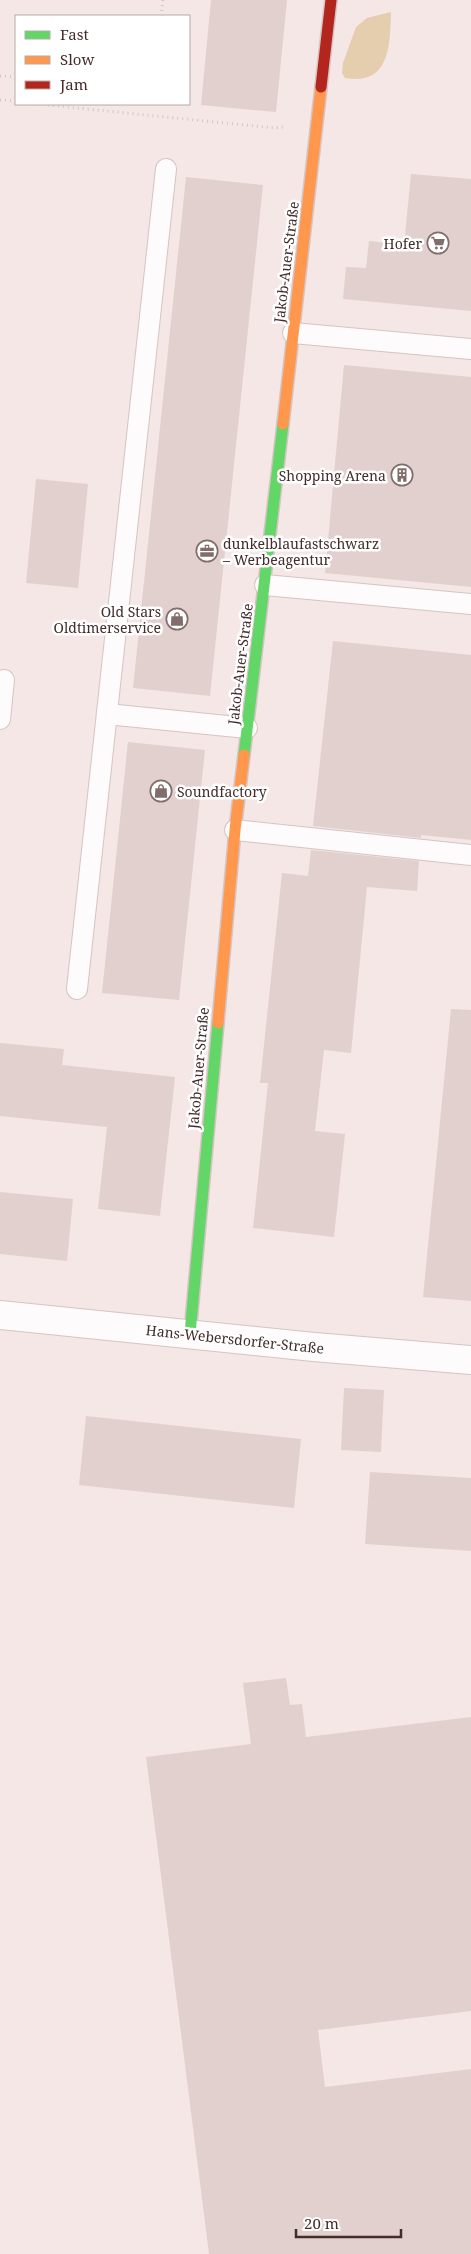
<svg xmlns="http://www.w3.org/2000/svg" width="471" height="2254" font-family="'Noto Serif',serif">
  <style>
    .grass { fill: #e5ceae }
    .building { fill: #e2d0ce }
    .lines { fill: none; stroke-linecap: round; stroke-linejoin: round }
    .lane-casing { stroke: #d6c4c3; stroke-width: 22 }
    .street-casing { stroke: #d6c4c3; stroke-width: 30 }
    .fast-casing { stroke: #d6c4c3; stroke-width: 14 }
    .slow-casing { stroke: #d6c4c3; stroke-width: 14 }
    .jam-casing { stroke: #d6c4c3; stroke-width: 14 }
    .path { stroke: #d0c7c7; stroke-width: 3; stroke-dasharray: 1 4; stroke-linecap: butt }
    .lane { stroke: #fdfbfb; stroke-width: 20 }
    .street { stroke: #fdfbfb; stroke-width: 28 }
    .fast { stroke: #63d668; stroke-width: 11 }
    .slow { stroke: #ff974d; stroke-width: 11 }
    .jam { stroke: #b3261e; stroke-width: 11 }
    .labels { text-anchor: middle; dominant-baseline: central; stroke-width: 5; stroke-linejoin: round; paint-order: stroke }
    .poi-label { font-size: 14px; fill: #432c2b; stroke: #fff; text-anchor: end }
    .street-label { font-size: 14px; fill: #432c2b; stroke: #fff }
  </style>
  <rect width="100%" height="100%" fill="#f4e7e6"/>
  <path class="grass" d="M391 12C390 45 390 86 345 78L342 73 343 63 356 27 367 18Z"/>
  <g class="building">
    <path d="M211 0H287L276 112 201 105Z"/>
    <path d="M411 174 471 179V311L343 299 346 267 366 268 369 241 404 245Z"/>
    <path d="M186 177 263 185 210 696 133 688Z"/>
    <path d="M344 365 471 377V587L325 573Z"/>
    <path d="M36 479 88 484 78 588 26 583Z"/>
    <path d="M333 641 471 655V840L421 835V838L313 826Z"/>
    <path d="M128 742 205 750 179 1000 102 993Z"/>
    <path d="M311 850 419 861 417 891 367 887 351 1053 324 1050 315 1131 345 1134 334 1237 253 1228 268 1083H260L282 873 308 876Z"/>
    <path d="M451 1009 471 1010V1301L423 1297Z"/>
    <path d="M0 1043 64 1049 62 1065 175 1077 160 1216 98 1209 107 1127 0 1116Z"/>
    <path d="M0 1192 73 1199 67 1261 0 1254Z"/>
    <path d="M344 1388 384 1390 381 1452 341 1450Z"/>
    <path d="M86 1416 301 1439 294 1508 79 1485Z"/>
    <path d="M370 1472 471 1478V1551L365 1544Z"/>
    <path d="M286 1678 290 1705 302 1704 306 1737 471 1717V2011L318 2030 325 2087 471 2069V2254H209L146 1757 251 1744 243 1683Z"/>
  </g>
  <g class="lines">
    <g class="lane-casing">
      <g id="lane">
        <path d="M293 333 471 349"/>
        <path d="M265 585 471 604"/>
        <path d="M107 714 247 728"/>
        <path d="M0 719 4 680"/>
        <path d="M235 830 471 855"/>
        <path d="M77 989 166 169"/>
      </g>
    </g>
    <g class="street-casing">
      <path id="street" d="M0 1315 314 1347 471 1360"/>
    </g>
    <g class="fast-casing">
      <g id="fast">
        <path d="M244 755 283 424"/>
        <path d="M190 1334 218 1023"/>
      </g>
    </g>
    <g class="slow-casing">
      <g id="slow">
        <path d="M283 424 321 87"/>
        <path d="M218 1023 235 830 244 755"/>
      </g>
    </g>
    <g class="jam-casing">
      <path id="jam" d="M321 87 331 0"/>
    </g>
    <g class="path">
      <path d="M161 16 163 0"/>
      <path d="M0 76 16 77"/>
      <path d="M0 100 16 101"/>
      <path d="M38 104 274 128 284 127"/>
    </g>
    <use href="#lane" class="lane"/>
    <use href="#street" class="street"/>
    <use href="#fast" class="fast"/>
    <use href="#slow" class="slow"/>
    <use href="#jam" class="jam"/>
  </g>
  <defs>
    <g id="supermarket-ring" transform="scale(1.125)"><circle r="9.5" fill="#fff" stroke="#816d6c" stroke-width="1.5"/><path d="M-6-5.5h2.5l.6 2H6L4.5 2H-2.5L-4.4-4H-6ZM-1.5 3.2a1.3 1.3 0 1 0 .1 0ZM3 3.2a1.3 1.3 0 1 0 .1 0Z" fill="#816d6c"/></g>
    <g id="building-ring" transform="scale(1.125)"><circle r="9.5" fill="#fff" stroke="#816d6c" stroke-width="1.5"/><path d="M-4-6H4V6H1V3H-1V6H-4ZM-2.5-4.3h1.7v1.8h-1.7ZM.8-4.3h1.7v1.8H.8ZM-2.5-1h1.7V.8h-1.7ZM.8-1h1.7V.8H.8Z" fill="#816d6c"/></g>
    <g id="office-ring" transform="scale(1.125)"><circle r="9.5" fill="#fff" stroke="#816d6c" stroke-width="1.5"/><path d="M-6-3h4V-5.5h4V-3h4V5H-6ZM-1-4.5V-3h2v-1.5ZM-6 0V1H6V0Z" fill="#816d6c"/></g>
    <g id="shop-ring" transform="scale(1.125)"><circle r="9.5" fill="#fff" stroke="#816d6c" stroke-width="1.5"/><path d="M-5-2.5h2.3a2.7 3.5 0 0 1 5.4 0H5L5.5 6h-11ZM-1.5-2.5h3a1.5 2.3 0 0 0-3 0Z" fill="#816d6c"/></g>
  </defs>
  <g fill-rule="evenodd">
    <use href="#supermarket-ring" x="438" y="243"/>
    <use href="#building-ring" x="402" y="475"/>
    <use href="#office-ring" x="207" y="551"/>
    <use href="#shop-ring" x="177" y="619"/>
    <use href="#shop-ring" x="161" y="791"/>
  </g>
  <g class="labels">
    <g class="poi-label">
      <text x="422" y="243">Hofer</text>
      <text x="386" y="475">Shopping Arena</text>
      <text x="223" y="543" text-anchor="start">dunkelblaufastschwarz<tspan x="223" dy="16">– Werbeagentur</tspan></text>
      <text x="161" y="611">Old Stars<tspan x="161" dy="16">Oldtimerservice</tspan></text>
      <text x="177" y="791" text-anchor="start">Soundfactory</text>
    </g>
    <g class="street-label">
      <text transform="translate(286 262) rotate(-83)">Jakob-Auer-Straße</text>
      <text transform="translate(240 664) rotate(-83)">Jakob-Auer-Straße</text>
      <text transform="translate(198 1068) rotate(-85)">Jakob-Auer-Straße</text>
      <text transform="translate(235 1339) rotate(6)">Hans-Webersdorfer-Straße</text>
    </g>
  </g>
  <rect x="15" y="15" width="175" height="90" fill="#ffffff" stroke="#b4abaa"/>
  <rect x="25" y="31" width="25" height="8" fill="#63d668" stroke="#b4abaa"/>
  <text x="60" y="40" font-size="15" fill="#432c2b">Fast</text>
  <rect x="25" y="56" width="25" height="8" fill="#ff974d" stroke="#b4abaa"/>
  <text x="60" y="65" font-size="15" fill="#432c2b">Slow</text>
  <rect x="25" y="81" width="25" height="8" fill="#b3261e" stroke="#b4abaa"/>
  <text x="60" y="90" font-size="15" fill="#432c2b">Jam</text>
  <path d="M296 2229v8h105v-8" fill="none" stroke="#432c2b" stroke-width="2.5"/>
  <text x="304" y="2229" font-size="15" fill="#432c2b" stroke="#ffffff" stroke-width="4" paint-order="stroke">20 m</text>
</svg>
